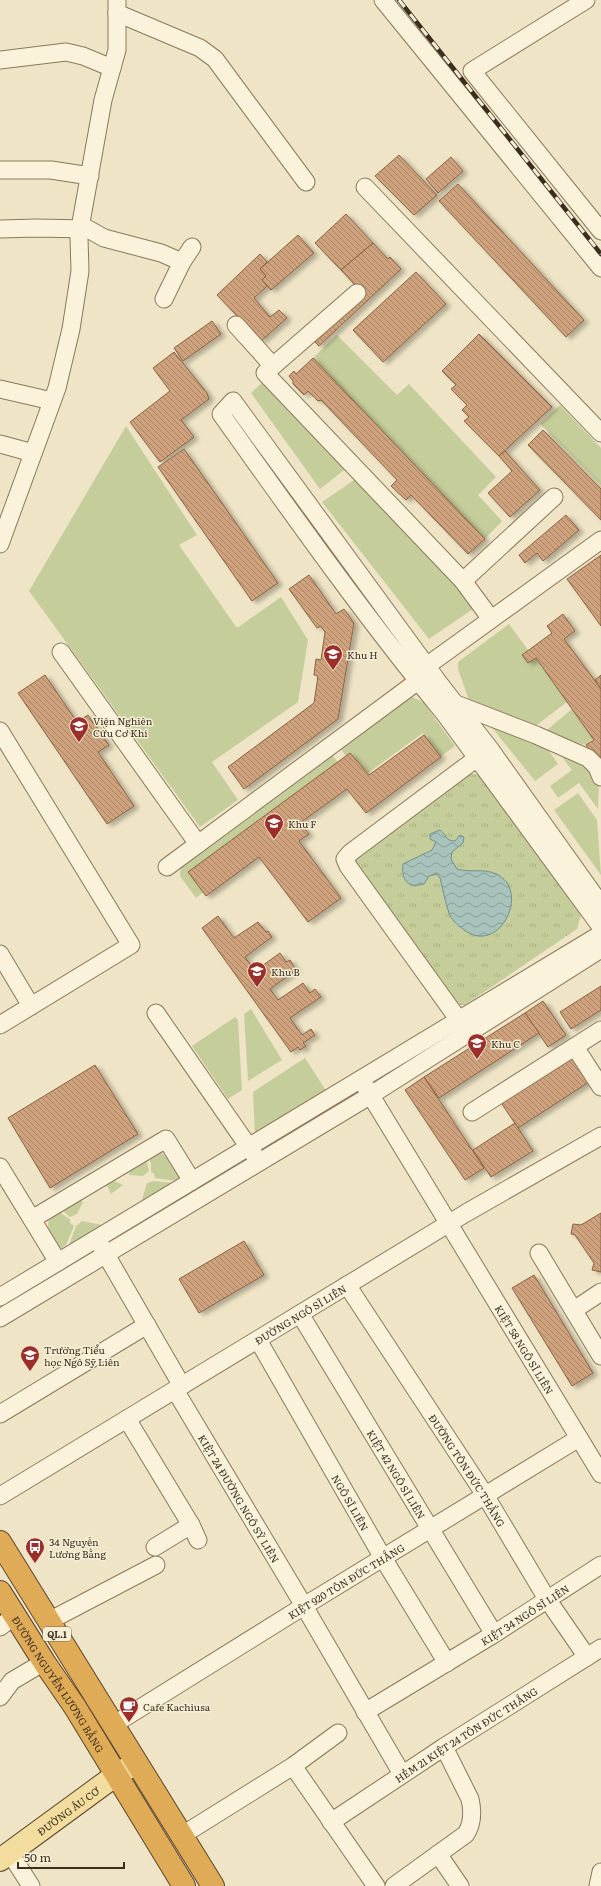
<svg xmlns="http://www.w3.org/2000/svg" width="601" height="1886" font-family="Literata,serif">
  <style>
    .grass { fill: #c5ce9a }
    .park { fill: url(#park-tufts) }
    .water { fill: url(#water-waves); stroke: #6e928b }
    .building { fill: url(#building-back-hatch); stroke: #8b6241; filter: url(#shadow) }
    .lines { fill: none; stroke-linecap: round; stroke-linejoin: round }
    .minor-casing { stroke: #8b785b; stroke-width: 19 }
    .major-casing { stroke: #59452f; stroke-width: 24 }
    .highway-casing { stroke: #59452f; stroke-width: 24 }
    .minor { stroke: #faf2da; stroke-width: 17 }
    .major { stroke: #f2dd9e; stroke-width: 22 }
    .highway { stroke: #dfab56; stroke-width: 22 }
    .rail-casing { stroke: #3b2e1f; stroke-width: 4.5 }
    .rail { stroke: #f6efd6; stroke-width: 3; stroke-dasharray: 9; stroke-linecap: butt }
    .labels { text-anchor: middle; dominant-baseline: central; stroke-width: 3; stroke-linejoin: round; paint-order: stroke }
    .shield { fill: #f6efd6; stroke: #736856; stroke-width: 1 }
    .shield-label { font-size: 9px; font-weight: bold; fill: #3b2e1f }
    .poi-label { font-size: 10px; fill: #3b2e1f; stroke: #f6efd6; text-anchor: start }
    .street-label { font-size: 10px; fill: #3b2e1f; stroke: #f6efd6 }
  </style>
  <defs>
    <pattern id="park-tufts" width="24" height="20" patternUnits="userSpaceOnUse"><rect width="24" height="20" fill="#c5ce9a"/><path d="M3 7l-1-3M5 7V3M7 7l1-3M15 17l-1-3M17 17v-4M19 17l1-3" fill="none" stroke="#aab184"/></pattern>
    <pattern id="water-waves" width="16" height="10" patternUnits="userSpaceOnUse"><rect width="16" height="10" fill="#a8c3bc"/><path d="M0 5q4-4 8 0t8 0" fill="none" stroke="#8a9f98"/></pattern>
    <pattern id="building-back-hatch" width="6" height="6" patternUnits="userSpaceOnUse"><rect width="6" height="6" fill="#cea27c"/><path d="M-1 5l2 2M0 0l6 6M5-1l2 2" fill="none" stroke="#a88465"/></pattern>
    <filter id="shadow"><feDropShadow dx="4.5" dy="2.5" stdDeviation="2" flood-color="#0004"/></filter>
  </defs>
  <rect width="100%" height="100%" fill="#efe5c6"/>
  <g class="grass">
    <path d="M337 335 397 395 409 384 496 477 478 495 502 521 485 539 313 358Z"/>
    <path d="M265 380 348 467 320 489 251 393Z"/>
    <path d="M560 405 601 448V485L540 424Z"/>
    <path d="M126 426 197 535 179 545 237 628 281 597 308 640 298 702 212 762 238 800 200 827 29 591Z"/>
    <path d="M354 480 442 567 476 607 429 639 322 502Z"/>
    <path d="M509 624 528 650 522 655 528 663 536 658 567 702 533 728 469 700 458 669V662Z"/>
    <path d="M412 697 423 702 455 746 440 757 423 733 368 773 350 753 346 756 341 749Z"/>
    <path d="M572 709 593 739 586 745 542 734Z"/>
    <path d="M485 719 542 741 558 764 535 781Z"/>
    <path d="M555 748 579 757 599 784 598 809 579 783 558 798 550 786 572 770Z"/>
    <path d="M332 755 338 762 188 872 203 892 196 898 180 876 181 866Z"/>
    <path d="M578 793 597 820 601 875 554 810Z"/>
    <path d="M251 1009 282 1060 248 1081 244 1014Z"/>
    <path d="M235 1017 238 1020 242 1090 228 1099 192 1046Z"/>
    <path d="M305 1058 327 1092 255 1136 253 1092Z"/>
    <path d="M358 1085 362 1092 260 1154 256 1148Z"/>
    <path d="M160 1152 173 1161 185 1176 176 1181 155 1178 154 1174 151 1172V1164L147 1153Z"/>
    <path d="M246 1156 250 1162 110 1247 106 1240Z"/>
    <path d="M146 1158 149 1171 143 1176 129 1175 130 1169Z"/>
    <path d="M110 1179 123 1185 111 1194 106 1183Z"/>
    <path d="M154 1181 174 1183 141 1203 147 1183Z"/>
    <path d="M77 1199 83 1202 77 1214 70 1217 60 1208Z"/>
    <path d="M55 1207 63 1215 70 1219V1223L74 1226 66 1245 57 1251C49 1233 43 1224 55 1207Z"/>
    <path d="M82 1221 102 1225 69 1245 76 1226Z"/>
  </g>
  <path class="park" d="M468 774H475L482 777 581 915 577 929 465 1005H459L355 862 354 856Z"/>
  <path class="water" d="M440 830C446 834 445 841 455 841L460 835 464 837 463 843 452 852 451 859 457 869C470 873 484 868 496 874 532 890 499 958 463 929 457 925 451 919 449 913 445 902 443 889 440 878L437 874 429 876 424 884C408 889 401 880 403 864L432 850 436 842 430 839V834Z"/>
  <g class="building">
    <path d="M399 155 437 195 414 215 375 176Z"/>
    <path d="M451 157 463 171 438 193 426 179Z"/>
    <path d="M458 184 584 320 566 337 439 201Z"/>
    <path d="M346 214 373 243 341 270 315 243Z"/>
    <path d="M298 235 314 253 271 290 262 280 266 276 260 269Z"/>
    <path d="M373 243 388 259 390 257 401 269 319 346 315 342 364 295 341 270Z"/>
    <path d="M260 254 267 262 260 269 266 276 262 280 267 286 254 298 270 317 279 310 287 318 261 341 217 295Z"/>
    <path d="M416 272 446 304 383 362 353 330Z"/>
    <path d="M212 321 221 334 183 361 174 348Z"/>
    <path d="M479 334 552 407 499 456 464 421 469 417 462 410 467 405 451 389 456 385 442 371Z"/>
    <path d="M174 352 207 393 209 399 181 420 194 437 160 462 130 422 170 391 153 368Z"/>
    <path d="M313 358 485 539 468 554 411 495 406 500 391 486 397 480 321 400 318 401 308 391 304 395 293 384V381L289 376 294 371 296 374Z"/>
    <path d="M543 430 601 489V520L528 445Z"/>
    <path d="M184 449 278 583 252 601 158 467Z"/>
    <path d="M505 451 540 490 510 517 488 493 512 471 499 456Z"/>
    <path d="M566 515 579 530 543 561 537 553 525 563 519 555Z"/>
    <path d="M601 555V626L567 579Z"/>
    <path d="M309 575 336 614 344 609 354 623 338 719 244 789 228 767 314 703 318 676 314 675 316 659 321 660 325 632 321 626 317 628 289 589Z"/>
    <path d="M563 614 575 631 564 639 601 689V765L586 745 594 740 536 658 528 663 522 655 552 633 547 626Z"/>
    <path d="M45 675 77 722 88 715 109 745 98 752 134 806 107 824 18 693Z"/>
    <path d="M601 675V689L595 680Z"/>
    <path d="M424 735 441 757 366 813 347 789 300 823 309 834 299 841 341 898 308 922 259 857 206 896 188 872 350 753 369 775Z"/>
    <path d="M218 916 234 938 258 922 266 932 268 931 272 937 245 957 255 971 280 953 286 962 290 960 296 970 270 989 278 1000 303 983 310 993 315 989 321 997 290 1018 302 1035 311 1029 315 1035 303 1043 306 1046 300 1050 298 1047 291 1052 202 928Z"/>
    <path d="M601 986V1010L571 1029 560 1012Z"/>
    <path d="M543 1001 566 1035 548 1047 525 1013Z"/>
    <path d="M525 1013 539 1033 439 1098 424 1077Z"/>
    <path d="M572 1055 589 1082 518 1128 500 1101Z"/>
    <path d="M95 1065 138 1134 50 1188 8 1118Z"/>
    <path d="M424 1077 484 1168 465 1180 405 1090Z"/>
    <path d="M515 1123 533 1151 491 1177 473 1150Z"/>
    <path d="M601 1213V1272L592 1270 594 1263 575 1235 571 1234 573 1224 581 1225Z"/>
    <path d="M244 1241 264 1275 199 1313 179 1279Z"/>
    <path d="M534 1275 593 1373 572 1386 512 1288Z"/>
  </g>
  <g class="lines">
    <g class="minor-casing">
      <g id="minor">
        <path d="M383 0 601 268"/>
        <path d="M586 0 472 71 601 231"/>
        <path d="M117 13 200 48 215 59 306 182"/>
        <path d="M0 60 66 52 83 56 112 68"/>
        <path d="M0 170H51L90 176"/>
        <path d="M365 187 601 433"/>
        <path d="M0 229 36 228 88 229 104 238 161 253 182 262"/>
        <path d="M357 293 265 373 463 581 491 619"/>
        <path d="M164 299 182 262 192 247"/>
        <path d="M236 325 273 366"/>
        <path d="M0 389 52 401"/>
        <path d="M0 444 33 453"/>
        <path d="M0 544 57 388 71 329 80 271 79 238 80 228 103 100 117 50V0"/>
        <path d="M463 581 554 497"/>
        <path d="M61 652 198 844"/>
        <path d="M456 704 536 735 588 758 597 767 601 777"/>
        <path d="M0 731 131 945 0 1025"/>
        <path d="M167 867 418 681 428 665 601 540"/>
        <path d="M601 905 490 749 439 683 233 401 221 414C293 515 365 617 444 713L601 927"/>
        <path d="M0 954 31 1006"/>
        <path d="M156 1013 255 1156"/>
        <path d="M466 1030 348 866 345 859 350 853 485 752"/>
        <path d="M575 1047 601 1087"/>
        <path id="s1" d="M365 1086 601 1474"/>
        <path d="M472 1112 601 1030"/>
        <path d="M0 1167 58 1262"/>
        <path d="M32 1219 166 1139 192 1181"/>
        <path d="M101 1246 182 1386"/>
        <path d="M539 1253 601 1356"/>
        <path id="s2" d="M347 1285 485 1495 547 1599 587 1657"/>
        <path d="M0 1297 601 934"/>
        <path d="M574 1310 601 1292"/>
        <path id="s3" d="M300 1314 494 1634"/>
        <path d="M0 1318 371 1095 601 949"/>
        <path id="s4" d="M258 1340 383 1558 447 1663"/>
        <path id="s5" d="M175 1390 304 1606 402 1774"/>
        <path d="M0 1414 147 1325"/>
        <path d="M127 1419 191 1525 198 1540"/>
        <path id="s6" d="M0 1496 466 1213 601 1136"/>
        <path d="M155 1547 191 1525"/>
        <path d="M49 1621 156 1565"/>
        <path d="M0 1627 14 1616"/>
        <path d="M0 1697 12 1681 44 1662"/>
        <path id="s7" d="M365 1712 494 1634 601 1565"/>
        <path id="s8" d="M113 1725 304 1606 579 1438"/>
        <path d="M293 1766 376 1886"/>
        <path id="s9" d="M331 1822 444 1747 601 1648"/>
        <path d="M181 1836 293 1766 338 1733"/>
        <path d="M10 1853 31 1886"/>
        <path d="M438 1854 460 1886"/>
        <path d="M394 1886 466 1834C473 1823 473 1812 470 1799L444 1747"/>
        <path d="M598 1886 601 1872"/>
      </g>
    </g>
    <g class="major-casing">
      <g id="major">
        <path id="s10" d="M0 1860 116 1775 136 1763"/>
      </g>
    </g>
    <g class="highway-casing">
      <g id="highway">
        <path d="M0 1542 213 1886"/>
        <path id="s11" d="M0 1592 44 1662 75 1707 184 1886"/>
      </g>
    </g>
    <use href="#minor" class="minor"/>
    <use href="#major" class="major"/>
    <use href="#highway" class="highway"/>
    <g class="rail-casing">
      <path id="rail" d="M399 0 601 254"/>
    </g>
    <use href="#rail" class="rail"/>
  </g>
  <defs>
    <g id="school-pin" transform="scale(1)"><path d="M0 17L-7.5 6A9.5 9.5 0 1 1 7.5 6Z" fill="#9c2f2a" stroke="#f6efd6"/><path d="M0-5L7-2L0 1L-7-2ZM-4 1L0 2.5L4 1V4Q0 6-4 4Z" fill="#fff"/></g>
    <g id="bus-pin" transform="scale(1)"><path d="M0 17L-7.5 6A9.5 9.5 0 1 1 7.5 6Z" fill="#9c2f2a" stroke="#f6efd6"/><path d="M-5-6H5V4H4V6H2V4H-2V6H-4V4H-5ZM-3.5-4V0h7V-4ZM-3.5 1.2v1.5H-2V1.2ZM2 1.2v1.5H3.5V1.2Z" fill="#fff"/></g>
    <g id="cafe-pin" transform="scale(1)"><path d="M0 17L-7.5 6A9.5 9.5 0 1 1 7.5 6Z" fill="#9c2f2a" stroke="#f6efd6"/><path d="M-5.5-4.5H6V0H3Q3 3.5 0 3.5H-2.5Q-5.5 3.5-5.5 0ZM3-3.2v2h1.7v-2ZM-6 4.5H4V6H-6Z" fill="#fff"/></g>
  </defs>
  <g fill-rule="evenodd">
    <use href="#school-pin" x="333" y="654"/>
    <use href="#school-pin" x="79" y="726"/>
    <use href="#school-pin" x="274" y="823"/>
    <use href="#school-pin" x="257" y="971"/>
    <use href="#school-pin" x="477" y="1043"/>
    <use href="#school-pin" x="30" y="1355"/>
    <use href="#bus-pin" x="35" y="1547"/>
    <use href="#cafe-pin" x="129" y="1706"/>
  </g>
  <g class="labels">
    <rect class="shield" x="43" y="1627" width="28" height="14" rx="3"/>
    <g class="shield-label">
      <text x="57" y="1634">QL.1</text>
    </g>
    <g class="poi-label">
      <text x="347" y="654">Khu H</text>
      <text x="93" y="720">Viện Nghiên<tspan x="93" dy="12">Cứu Cơ Khí</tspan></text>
      <text x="288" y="823">Khu F</text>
      <text x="271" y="971">Khu B</text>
      <text x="491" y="1043">Khu C</text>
      <text x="44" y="1349">Trường Tiểu<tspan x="44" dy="12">học Ngô Sỹ Liên</tspan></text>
      <text x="49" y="1541">34 Nguyễn<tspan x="49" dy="12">Lương Bằng</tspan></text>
      <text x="143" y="1706">Cafe Kachiusa</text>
    </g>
    <g class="street-label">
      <text stroke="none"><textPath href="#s6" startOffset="351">ĐƯỜNG NGÔ SĨ LIÊN</textPath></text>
      <text stroke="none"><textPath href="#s1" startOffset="308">KIỆT 58 NGÔ SĨ LIÊN</textPath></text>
      <text stroke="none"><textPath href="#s2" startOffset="221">ĐƯỜNG TÔN ĐỨC THẮNG</textPath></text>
      <text stroke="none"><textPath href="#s3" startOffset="187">KIỆT 42 NGÔ SĨ LIÊN</textPath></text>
      <text stroke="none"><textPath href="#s5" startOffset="126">KIỆT 24 ĐƯỜNG NGÔ SỸ LIÊN</textPath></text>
      <text stroke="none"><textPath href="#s4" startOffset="187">NGÔ SĨ LIÊN</textPath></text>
      <text stroke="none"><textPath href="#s8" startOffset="274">KIỆT 920 TÔN ĐỨC THẮNG</textPath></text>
      <text stroke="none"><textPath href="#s7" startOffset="187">KIỆT 34 NGÔ SĨ LIÊN</textPath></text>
      <text stroke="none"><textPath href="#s11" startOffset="109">ĐƯỜNG NGUYỄN LƯƠNG BẰNG</textPath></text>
      <text stroke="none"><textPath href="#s9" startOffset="161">HẺM 21 KIỆT 24 TÔN ĐỨC THẮNG</textPath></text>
      <text stroke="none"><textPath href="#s10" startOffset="84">ĐƯỜNG ÂU CƠ</textPath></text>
    </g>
  </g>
  <path d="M18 1862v6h106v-6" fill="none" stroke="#3b2e1f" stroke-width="2"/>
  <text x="24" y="1862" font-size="12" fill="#3b2e1f" stroke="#f6efd6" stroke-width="3" paint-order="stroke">50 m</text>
</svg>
